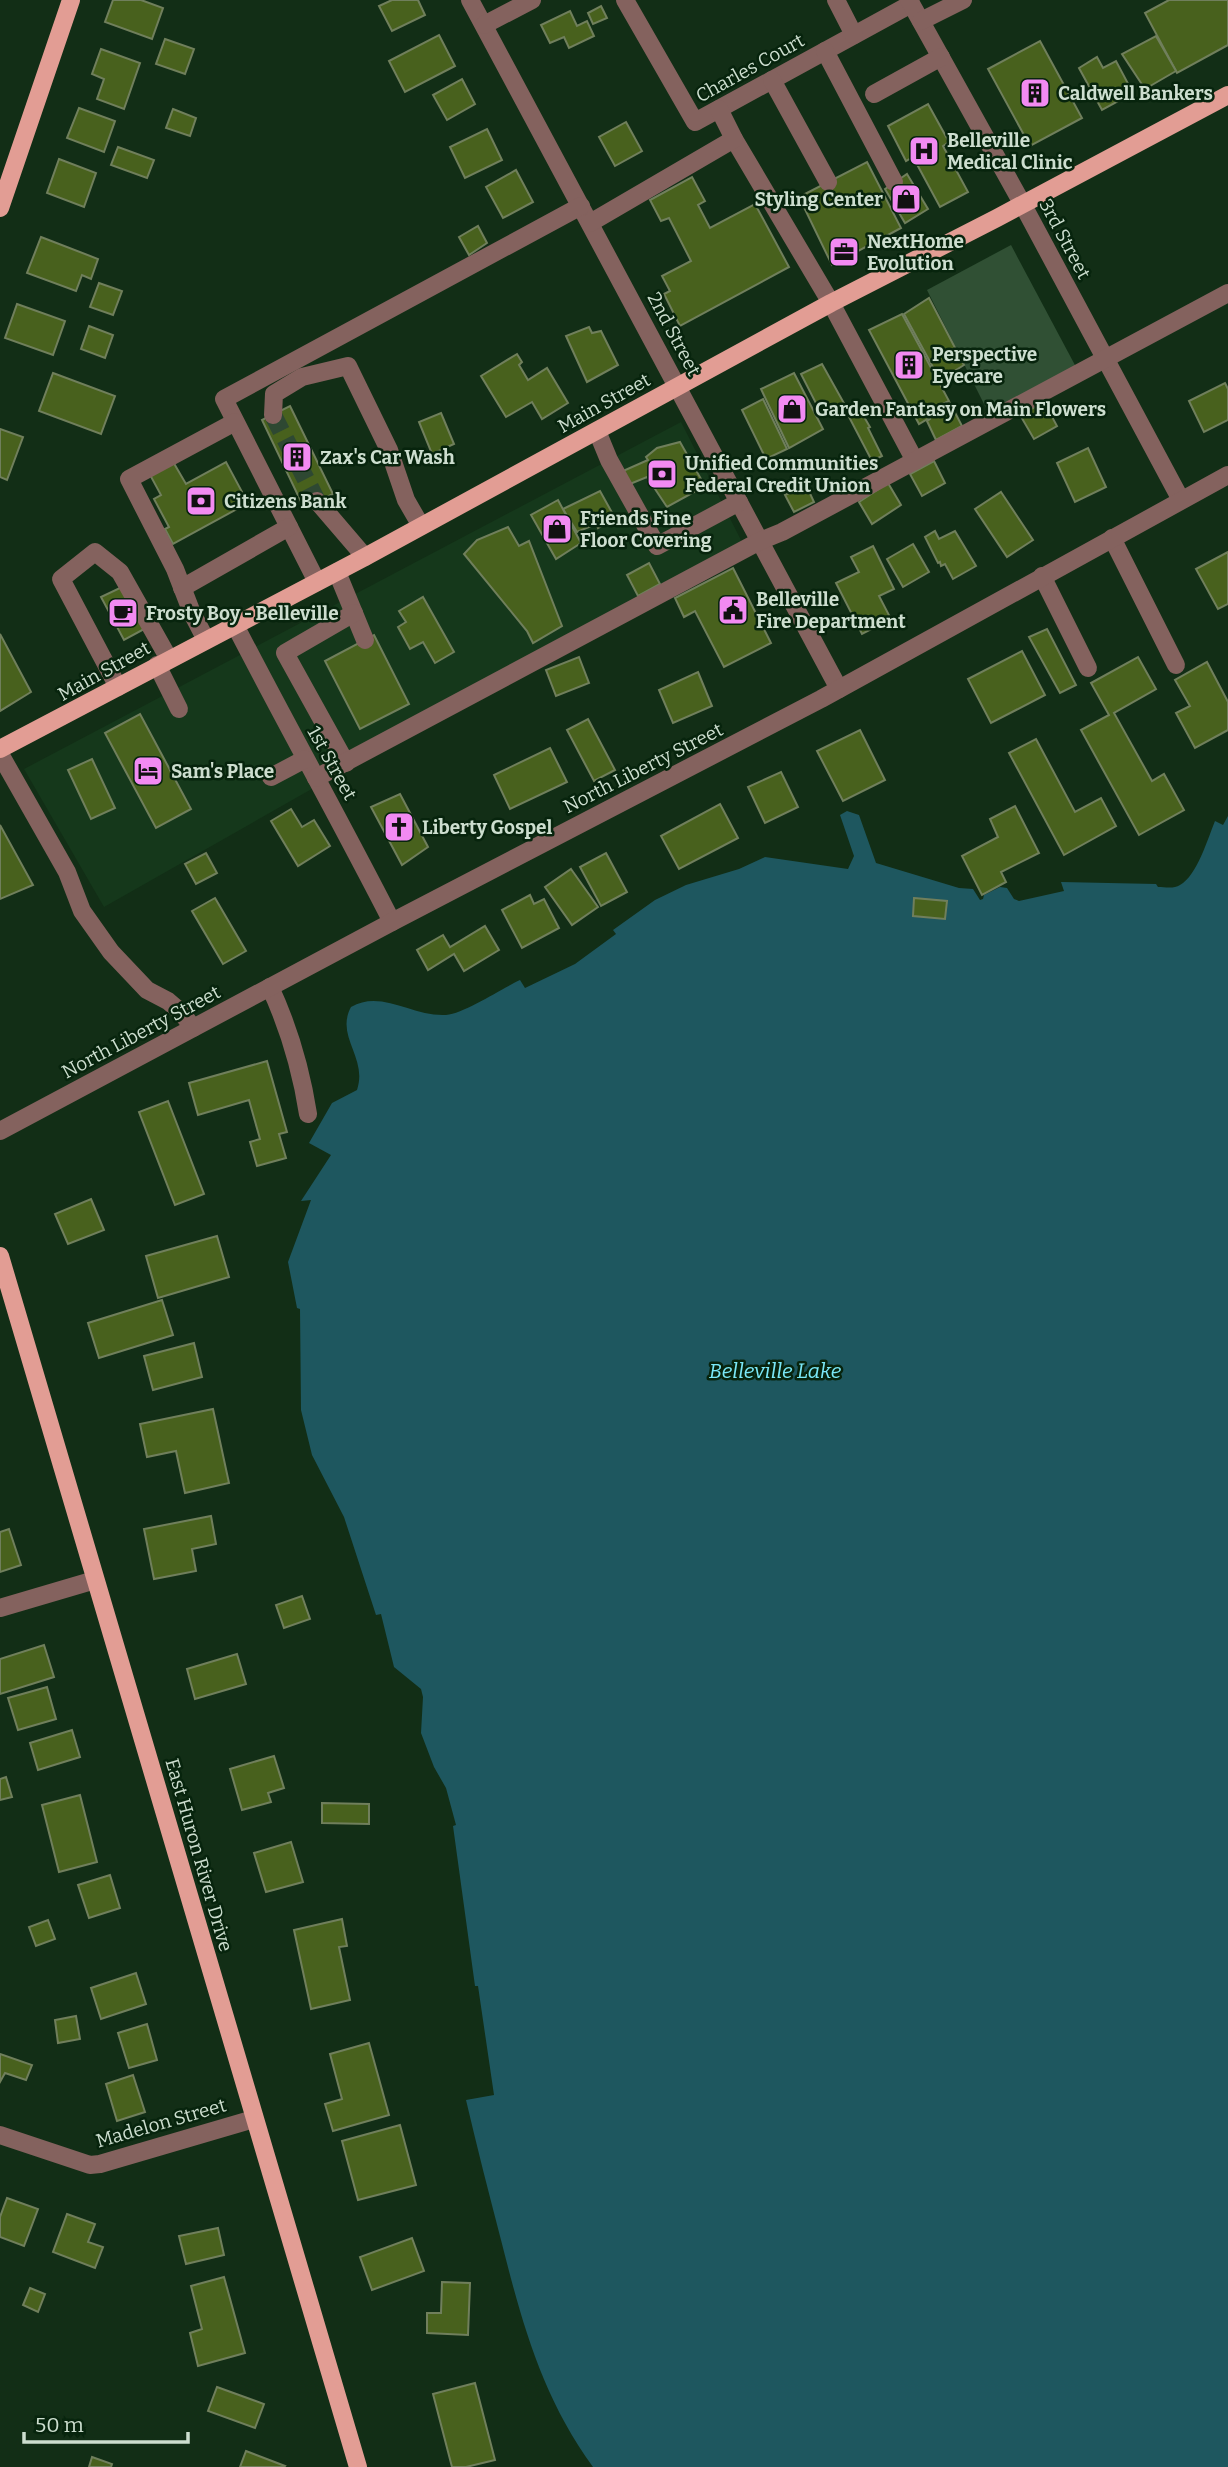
<svg xmlns="http://www.w3.org/2000/svg" width="1228" height="2467" font-family="Bitter,serif">
  <style>
    .built { fill: #15381b }
    .green { fill: #305034 }
    .water { fill: #1e575f }
    .building { fill: #48611d; stroke: #707f5c; stroke-width: 2 }
    .lines { fill: none; stroke-linecap: round; stroke-linejoin: round }
    .minor-tunnel { stroke: #2e4832; stroke-width: 18; stroke-dasharray: 18 9; stroke-linecap: butt }
    .minor { stroke: #84625e; stroke-width: 18 }
    .major { stroke: #e29d94; stroke-width: 18 }
    .labels { text-anchor: middle; dominant-baseline: central; stroke-width: 5; stroke-linejoin: round; paint-order: stroke }
    .street-label { font-size: 19px; fill: #cddecf; stroke: #07240d }
    .poi-label { font-size: 19px; font-weight: bold; fill: #cddecf; stroke: #07240d; text-anchor: start }
    .water-label { font-size: 21px; font-style: italic; fill: #7ae8f7; stroke: #07240d }
  </style>
  <rect width="100%" height="100%" fill="#122e16"/>
  <path class="built" d="M681 422 743 544 104 907 24 769Z"/>
  <path class="green" d="M1011 245 1076 367 989 414 927 290Z"/>
  <path class="water" d="M847 811 859 815 876 863 959 888 973 889 980 900 983 899 984 895 1000 887 1007 888 1014 899 1019 901 1064 891 1061 882 1156 884 1158 887C1165 887 1174 889 1180 885 1197 876 1208 838 1215 821L1223 825 1228 816V2467H593C542 2397 522 2323 501 2240 489 2194 477 2147 466 2100L494 2095 478 1986H475L453 1826 456 1825 446 1788 434 1767 421 1733 423 1697 421 1689 394 1667 381 1614 376 1615 344 1517 312 1455 301 1410 300 1309 297 1308 288 1262 311 1200 301 1201 331 1155 309 1143 332 1103 357 1090C368 1057 335 1037 351 1007 381 989 413 1017 446 1015 465 1013 501 989 520 980L525 988 575 964 616 934 613 930 655 900 686 885 739 869 765 857 848 869 854 856 840 815Z"/>
  <g class="building">
    <path d="M113 0H141L163 8 152 39 105 22Z"/>
    <path d="M392 0H418L425 15 392 31 379 6Z"/>
    <path d="M1169 0H1228V45L1177 73 1145 13Z"/>
    <path d="M601 6 607 18 593 24 588 13Z"/>
    <path d="M570 11 577 26 587 21 594 36 569 48 564 37 550 43 541 25Z"/>
    <path d="M439 35 455 66 405 92 389 61Z"/>
    <path d="M1156 36 1176 71 1145 89 1122 54Z"/>
    <path d="M165 39 194 49 185 74 156 64Z"/>
    <path d="M1040 41 1082 118 1030 146 988 69Z"/>
    <path d="M101 49 140 63 124 109 97 99 104 79 92 74Z"/>
    <path d="M1097 57 1103 68 1116 61 1133 93 1102 110 1079 68Z"/>
    <path d="M462 79 475 104 447 120 433 95Z"/>
    <path d="M928 104 949 142 943 146 968 192 940 207 913 157 906 161 888 126Z"/>
    <path d="M79 108 115 121 104 152 67 138Z"/>
    <path d="M173 109 196 118 190 136 166 128Z"/>
    <path d="M626 122 642 151 615 166 599 137Z"/>
    <path d="M487 129 502 160 465 178 450 147Z"/>
    <path d="M118 147 154 160 147 178 111 165Z"/>
    <path d="M59 159 96 173 84 207 47 193Z"/>
    <path d="M867 162 901 228 832 265 799 197Z"/>
    <path d="M516 170 533 202 503 218 486 187Z"/>
    <path d="M907 174 928 209 905 223 885 189Z"/>
    <path d="M692 177 705 201 698 205 710 228 755 204 789 267 680 326 664 294 670 291 662 276 691 261 669 218 661 221 650 200Z"/>
    <path d="M478 226 487 243 469 255 459 237Z"/>
    <path d="M41 237 98 259 91 279 82 275 76 291 27 273Z"/>
    <path d="M99 283 122 291 113 315 90 307Z"/>
    <path d="M929 298 964 365 940 380 904 314Z"/>
    <path d="M17 304 65 321 53 355 5 338Z"/>
    <path d="M902 314 949 401 926 412 929 418 919 424 869 330Z"/>
    <path d="M89 326 113 335 105 358 81 349Z"/>
    <path d="M589 327 592 333 601 331 618 365 587 382 566 336Z"/>
    <path d="M517 354 522 362 519 365 528 380 547 368 568 403 542 419 532 402 506 417 481 376Z"/>
    <path d="M822 364 845 405 823 417 801 374Z"/>
    <path d="M53 373 115 396 101 434 39 411Z"/>
    <path d="M794 373 823 429 789 448 761 389Z"/>
    <path d="M1225 383 1228 389V420L1204 432 1189 401Z"/>
    <path d="M763 399 787 449 766 459 742 410Z"/>
    <path d="M1044 402 1057 426 1034 439 1020 415Z"/>
    <path d="M950 403 962 426 936 440 927 421 930 419 929 414Z"/>
    <path d="M290 406 333 494 304 508 262 420Z"/>
    <path d="M860 410 870 427 868 428 882 456 872 461 848 415Z"/>
    <path d="M441 413 454 444 432 454 419 422Z"/>
    <path d="M0 429 23 437 7 480 0 477Z"/>
    <path d="M680 442 705 486 667 507 647 477 630 484 623 471 648 460 646 457 657 448Z"/>
    <path d="M1088 448 1106 487 1075 502 1057 463Z"/>
    <path d="M172 460 186 484 226 462 248 503 173 544 165 529 169 527 154 499 161 495 149 473Z"/>
    <path d="M934 461 945 483 922 496 910 474Z"/>
    <path d="M888 483 901 505 872 524 859 502Z"/>
    <path d="M806 485 814 502 794 512 785 495Z"/>
    <path d="M600 491 615 518 598 528 596 524 577 532 563 509Z"/>
    <path d="M1001 492 1033 540 1007 557 975 509Z"/>
    <path d="M558 500 581 543 556 559 531 515Z"/>
    <path d="M508 527 519 546 529 541 562 626 533 643 527 631 464 554 477 540Z"/>
    <path d="M935 531 939 539 955 531 976 566 953 579 945 564 941 566 940 562 938 563 925 537Z"/>
    <path d="M913 544 929 572 903 587 887 559Z"/>
    <path d="M873 546 894 589 879 596 891 619 862 634 836 583 859 572 851 557Z"/>
    <path d="M1228 552V604L1218 609 1196 569Z"/>
    <path d="M649 563 660 584 638 596 627 575Z"/>
    <path d="M733 568 771 643 724 667 695 611 684 617 675 598Z"/>
    <path d="M124 586 146 628 124 640 101 597Z"/>
    <path d="M423 597 454 652 435 663 423 642 410 649 398 627 406 622 399 611Z"/>
    <path d="M1047 629 1076 685 1060 693 1029 637Z"/>
    <path d="M0 634 31 692 0 711Z"/>
    <path d="M374 635 409 704 360 729 325 661Z"/>
    <path d="M1022 651 1045 695 991 723 968 679Z"/>
    <path d="M579 657 589 683 556 696 546 670Z"/>
    <path d="M1138 657 1156 689 1114 713 1152 781 1164 774 1184 810 1139 835 1081 730 1109 715 1091 683Z"/>
    <path d="M1207 662 1228 702V730L1195 748 1176 713 1190 706 1175 680Z"/>
    <path d="M698 672 712 706 673 723 659 690Z"/>
    <path d="M140 714 191 809 156 828 105 733Z"/>
    <path d="M588 719 615 770 594 781 567 730Z"/>
    <path d="M860 730 885 780 843 801 817 751Z"/>
    <path d="M1036 739 1075 812 1101 798 1116 826 1064 855 1009 753Z"/>
    <path d="M550 748 567 782 510 809 494 775Z"/>
    <path d="M92 759 115 808 91 819 68 770Z"/>
    <path d="M781 772 798 807 765 823 748 787Z"/>
    <path d="M400 794 428 847 402 865 371 807Z"/>
    <path d="M720 804 738 838 679 869 661 836Z"/>
    <path d="M1015 806 1039 853 1001 872 1006 882 982 895 962 856 998 837 990 819Z"/>
    <path d="M291 809 302 827 314 820 330 846 298 866 271 821Z"/>
    <path d="M0 825 33 885 0 899Z"/>
    <path d="M206 853 217 873 196 884 185 864Z"/>
    <path d="M606 853 627 892 601 906 580 867Z"/>
    <path d="M571 869 598 907 572 925 545 887Z"/>
    <path d="M530 895 534 904 544 899 559 928 522 948 502 910Z"/>
    <path d="M215 898 246 951 223 964 192 911Z"/>
    <path d="M914 898 947 901 945 919 913 916Z"/>
    <path d="M485 926 499 950 464 971 454 954 428 970 417 950 443 935 450 947Z"/>
    <path d="M267 1061 287 1132 279 1134 286 1158 257 1166 250 1142 260 1139 249 1100 198 1115 189 1083Z"/>
    <path d="M168 1101 204 1194 175 1205 139 1112Z"/>
    <path d="M91 1199 104 1230 68 1244 55 1214Z"/>
    <path d="M217 1236 229 1277 158 1298 146 1256Z"/>
    <path d="M162 1300 173 1335 99 1358 88 1323Z"/>
    <path d="M194 1343 202 1377 153 1390 144 1356Z"/>
    <path d="M213 1409 229 1483 185 1493 176 1451 147 1457 140 1424Z"/>
    <path d="M211 1516 216 1544 192 1549 196 1571 154 1579 144 1529Z"/>
    <path d="M9 1529 21 1565 0 1572V1532Z"/>
    <path d="M302 1596 310 1619 284 1628 276 1605Z"/>
    <path d="M44 1645 54 1677 0 1694V1659Z"/>
    <path d="M237 1654 246 1684 195 1699 187 1669Z"/>
    <path d="M47 1687 56 1719 18 1730 8 1698Z"/>
    <path d="M72 1730 80 1757 38 1770 30 1743Z"/>
    <path d="M274 1756 284 1788 268 1793 271 1802 242 1810 230 1769Z"/>
    <path d="M6 1777 12 1797 0 1800V1779Z"/>
    <path d="M80 1795 97 1862 59 1872 42 1805Z"/>
    <path d="M322 1803 369 1804V1824L322 1823Z"/>
    <path d="M291 1842 303 1882 266 1892 254 1853Z"/>
    <path d="M110 1875 120 1908 89 1918 78 1885Z"/>
    <path d="M342 1919 347 1946 339 1947 350 2000 311 2009 294 1930Z"/>
    <path d="M48 1920 55 1939 36 1946 29 1927Z"/>
    <path d="M136 1973 146 2004 101 2019 91 1988Z"/>
    <path d="M76 2016 80 2039 58 2043 55 2020Z"/>
    <path d="M147 2024 157 2060 129 2068 118 2033Z"/>
    <path d="M369 2043 389 2115 333 2131 325 2104 342 2099 330 2054Z"/>
    <path d="M0 2054 32 2065 26 2080 5 2073 0 2082Z"/>
    <path d="M133 2075 145 2112 117 2121 106 2084Z"/>
    <path d="M400 2125 416 2185 358 2200 342 2141Z"/>
    <path d="M7 2198 38 2209 24 2246 0 2237V2217Z"/>
    <path d="M67 2214 95 2224 88 2242 103 2247 95 2268 53 2252Z"/>
    <path d="M218 2228 224 2255 186 2264 179 2236Z"/>
    <path d="M412 2238 424 2271 372 2290 360 2257Z"/>
    <path d="M224 2277 245 2353 198 2366 190 2333 202 2329 191 2286Z"/>
    <path d="M442 2282 470 2283 468 2335 427 2333V2313H441Z"/>
    <path d="M30 2288 45 2294 38 2312 23 2305Z"/>
    <path d="M475 2383 495 2460 466 2467H452L433 2394Z"/>
    <path d="M217 2387 264 2404 255 2428 208 2411Z"/>
    <path d="M246 2451 285 2466 284 2467H240Z"/>
    <path d="M92 2457 112 2464 111 2467H89Z"/>
  </g>
  <g class="lines">
    <path class="minor-tunnel" d="M273 415 317 501"/>
    <g class="minor">
      <path d="M470 0 839 689"/>
      <path d="M625 0 695 122 911 4"/>
      <path d="M836 0 854 35"/>
      <path d="M909 0 1023 205 1181 500"/>
      <path d="M921 21 963 0"/>
      <path d="M484 25 532 0"/>
      <path d="M825 51 894 182"/>
      <path d="M772 80 828 182"/>
      <path d="M874 94 941 57"/>
      <path d="M734 139 831 303 915 461"/>
      <path d="M590 223 734 139 719 109"/>
      <path d="M273 415 274 394 302 377 348 366 389 450 406 500 421 526"/>
      <path d="M597 431 609 460 657 546 739 502"/>
      <path d="M317 501 365 557"/>
      <path d="M1112 538 1176 665"/>
      <path d="M337 572 365 640"/>
      <path d="M1042 576 1088 668"/>
      <path d="M317 582 224 399 581 206"/>
      <path d="M182 588 289 527"/>
      <path d="M235 625C286 724 341 822 392 922"/>
      <path d="M206 640 192 613 175 569 129 479 235 422"/>
      <path d="M157 665 179 709"/>
      <path d="M118 687 61 579 95 552 120 572 169 659"/>
      <path d="M0 754 67 872 82 911 111 952 147 990 168 1001 182 1013 193 1028"/>
      <path d="M346 763 285 653 354 613"/>
      <path d="M271 777 305 759"/>
      <path d="M316 778 760 541 782 532 1228 293"/>
      <path d="M270 987C289 1028 301 1069 308 1114"/>
      <path d="M0 1131 392 922 821 699 1228 475"/>
      <path d="M0 1608 95 1580"/>
      <path d="M0 2135 90 2165 100 2164 254 2119"/>
    </g>
    <g class="major">
      <path d="M0 208 71 0"/>
      <path d="M0 749 365 557 831 303 997 218 1228 95"/>
      <path d="M0 1256 358 2467"/>
    </g>
  </g>
  <defs>
    <g id="building-square" transform="scale(1.575)"><rect x="-9" y="-9" width="18" height="18" rx="4" fill="#f28af2" stroke="#07240d"/><path d="M-4-6H4V6H1V3H-1V6H-4ZM-2.5-4.3h1.7v1.8h-1.7ZM.8-4.3h1.7v1.8H.8ZM-2.5-1h1.7V.8h-1.7ZM.8-1h1.7V.8H.8Z" fill="#111"/></g>
    <g id="hospital-square" transform="scale(1.575)"><rect x="-9" y="-9" width="18" height="18" rx="4" fill="#f28af2" stroke="#07240d"/><path d="M-5-5h3v3.5h4V-5h3V5h-3V1.5h-4V5h-3Z" fill="#111"/></g>
    <g id="shop-square" transform="scale(1.575)"><rect x="-9" y="-9" width="18" height="18" rx="4" fill="#f28af2" stroke="#07240d"/><path d="M-5-2.5h2.3a2.7 3.5 0 0 1 5.4 0H5L5.5 6h-11ZM-1.5-2.5h3a1.5 2.3 0 0 0-3 0Z" fill="#111"/></g>
    <g id="office-square" transform="scale(1.575)"><rect x="-9" y="-9" width="18" height="18" rx="4" fill="#f28af2" stroke="#07240d"/><path d="M-6-3h4V-5.5h4V-3h4V5H-6ZM-1-4.5V-3h2v-1.5ZM-6 0V1H6V0Z" fill="#111"/></g>
    <g id="bank-square" transform="scale(1.575)"><rect x="-9" y="-9" width="18" height="18" rx="4" fill="#f28af2" stroke="#07240d"/><path d="M-6-4H6V4H-6ZM0-2.3a2.3 2.3 0 1 0 0 4.6a2.3 2.3 0 1 0 0-4.6Z" fill="#111"/></g>
    <g id="civic-square" transform="scale(1.575)"><rect x="-9" y="-9" width="18" height="18" rx="4" fill="#f28af2" stroke="#07240d"/><path d="M-.6-6.5H3V-4.5H.6V-3L4-1V1h2V6H-6V1h2V-1L-.6-3ZM-1.2 2.5V6h2.4V2.5Z" fill="#111"/></g>
    <g id="cafe-square" transform="scale(1.575)"><rect x="-9" y="-9" width="18" height="18" rx="4" fill="#f28af2" stroke="#07240d"/><path d="M-5.5-4.5H6V0H3Q3 3.5 0 3.5H-2.5Q-5.5 3.5-5.5 0ZM3-3.2v2h1.7v-2ZM-6 4.5H4V6H-6Z" fill="#111"/></g>
    <g id="hotel-square" transform="scale(1.575)"><rect x="-9" y="-9" width="18" height="18" rx="4" fill="#f28af2" stroke="#07240d"/><path d="M-6-4.5h1.5V1H6V5H4.5V3h-9V5H-6ZM-4 0a1.8 1.8 0 1 1 3.6 0ZM.5 0V-2.5h3Q6-2.5 6 0Z" fill="#111"/></g>
    <g id="church-square" transform="scale(1.575)"><rect x="-9" y="-9" width="18" height="18" rx="4" fill="#f28af2" stroke="#07240d"/><path d="M-1.2-6h2.4v3.5h3.3v2.4h-3.3V6h-2.4V-.1h-3.3v-2.4h3.3Z" fill="#111"/></g>
  </defs>
  <g fill-rule="evenodd">
    <use href="#building-square" x="1035" y="93"/>
    <use href="#hospital-square" x="924" y="151"/>
    <use href="#shop-square" x="906" y="199"/>
    <use href="#office-square" x="844" y="252"/>
    <use href="#building-square" x="909" y="365"/>
    <use href="#shop-square" x="792" y="409"/>
    <use href="#building-square" x="297" y="457"/>
    <use href="#bank-square" x="662" y="474"/>
    <use href="#bank-square" x="201" y="501"/>
    <use href="#shop-square" x="557" y="529"/>
    <use href="#civic-square" x="733" y="610"/>
    <use href="#cafe-square" x="123" y="613"/>
    <use href="#hotel-square" x="148" y="771"/>
    <use href="#church-square" x="399" y="827"/>
  </g>
  <g class="labels">
    <g class="street-label">
      <text transform="translate(750 68) rotate(-29)">Charles Court</text>
      <text transform="translate(1065 239) rotate(62)">3rd Street</text>
      <text transform="translate(674 334) rotate(62)">2nd Street</text>
      <text transform="translate(604 403) rotate(-29)">Main Street</text>
      <text transform="translate(104 671) rotate(-29)">Main Street</text>
      <text transform="translate(332 763) rotate(61)">1st Street</text>
      <text transform="translate(643 768) rotate(-27)">North Liberty Street</text>
      <text transform="translate(141 1032) rotate(-28)">North Liberty Street</text>
      <text transform="translate(199 1855) rotate(74)">East Huron River Drive</text>
      <text transform="translate(161 2123) rotate(-16)">Madelon Street</text>
    </g>
    <g class="poi-label">
      <text x="1058" y="93">Caldwell Bankers</text>
      <text x="947" y="140">Belleville<tspan x="947" dy="22">Medical Clinic</tspan></text>
      <text x="883" y="199" text-anchor="end">Styling Center</text>
      <text x="867" y="241">NextHome<tspan x="867" dy="22">Evolution</tspan></text>
      <text x="932" y="354">Perspective<tspan x="932" dy="22">Eyecare</tspan></text>
      <text x="815" y="409">Garden Fantasy on Main Flowers</text>
      <text x="320" y="457">Zax's Car Wash</text>
      <text x="685" y="463">Unified Communities<tspan x="685" dy="22">Federal Credit Union</tspan></text>
      <text x="224" y="501">Citizens Bank</text>
      <text x="580" y="518">Friends Fine<tspan x="580" dy="22">Floor Covering</tspan></text>
      <text x="756" y="599">Belleville<tspan x="756" dy="22">Fire Department</tspan></text>
      <text x="146" y="613">Frosty Boy - Belleville</text>
      <text x="171" y="771">Sam's Place</text>
      <text x="422" y="827">Liberty Gospel</text>
    </g>
    <g class="water-label">
      <text x="775" y="1371">Belleville Lake</text>
    </g>
  </g>
  <path d="M24 2432v10h164v-10" fill="none" stroke="#cddecf" stroke-width="3.5"/>
  <text x="35" y="2432" font-size="21" fill="#cddecf" stroke="#07240d" stroke-width="5" paint-order="stroke">50 m</text>
</svg>
